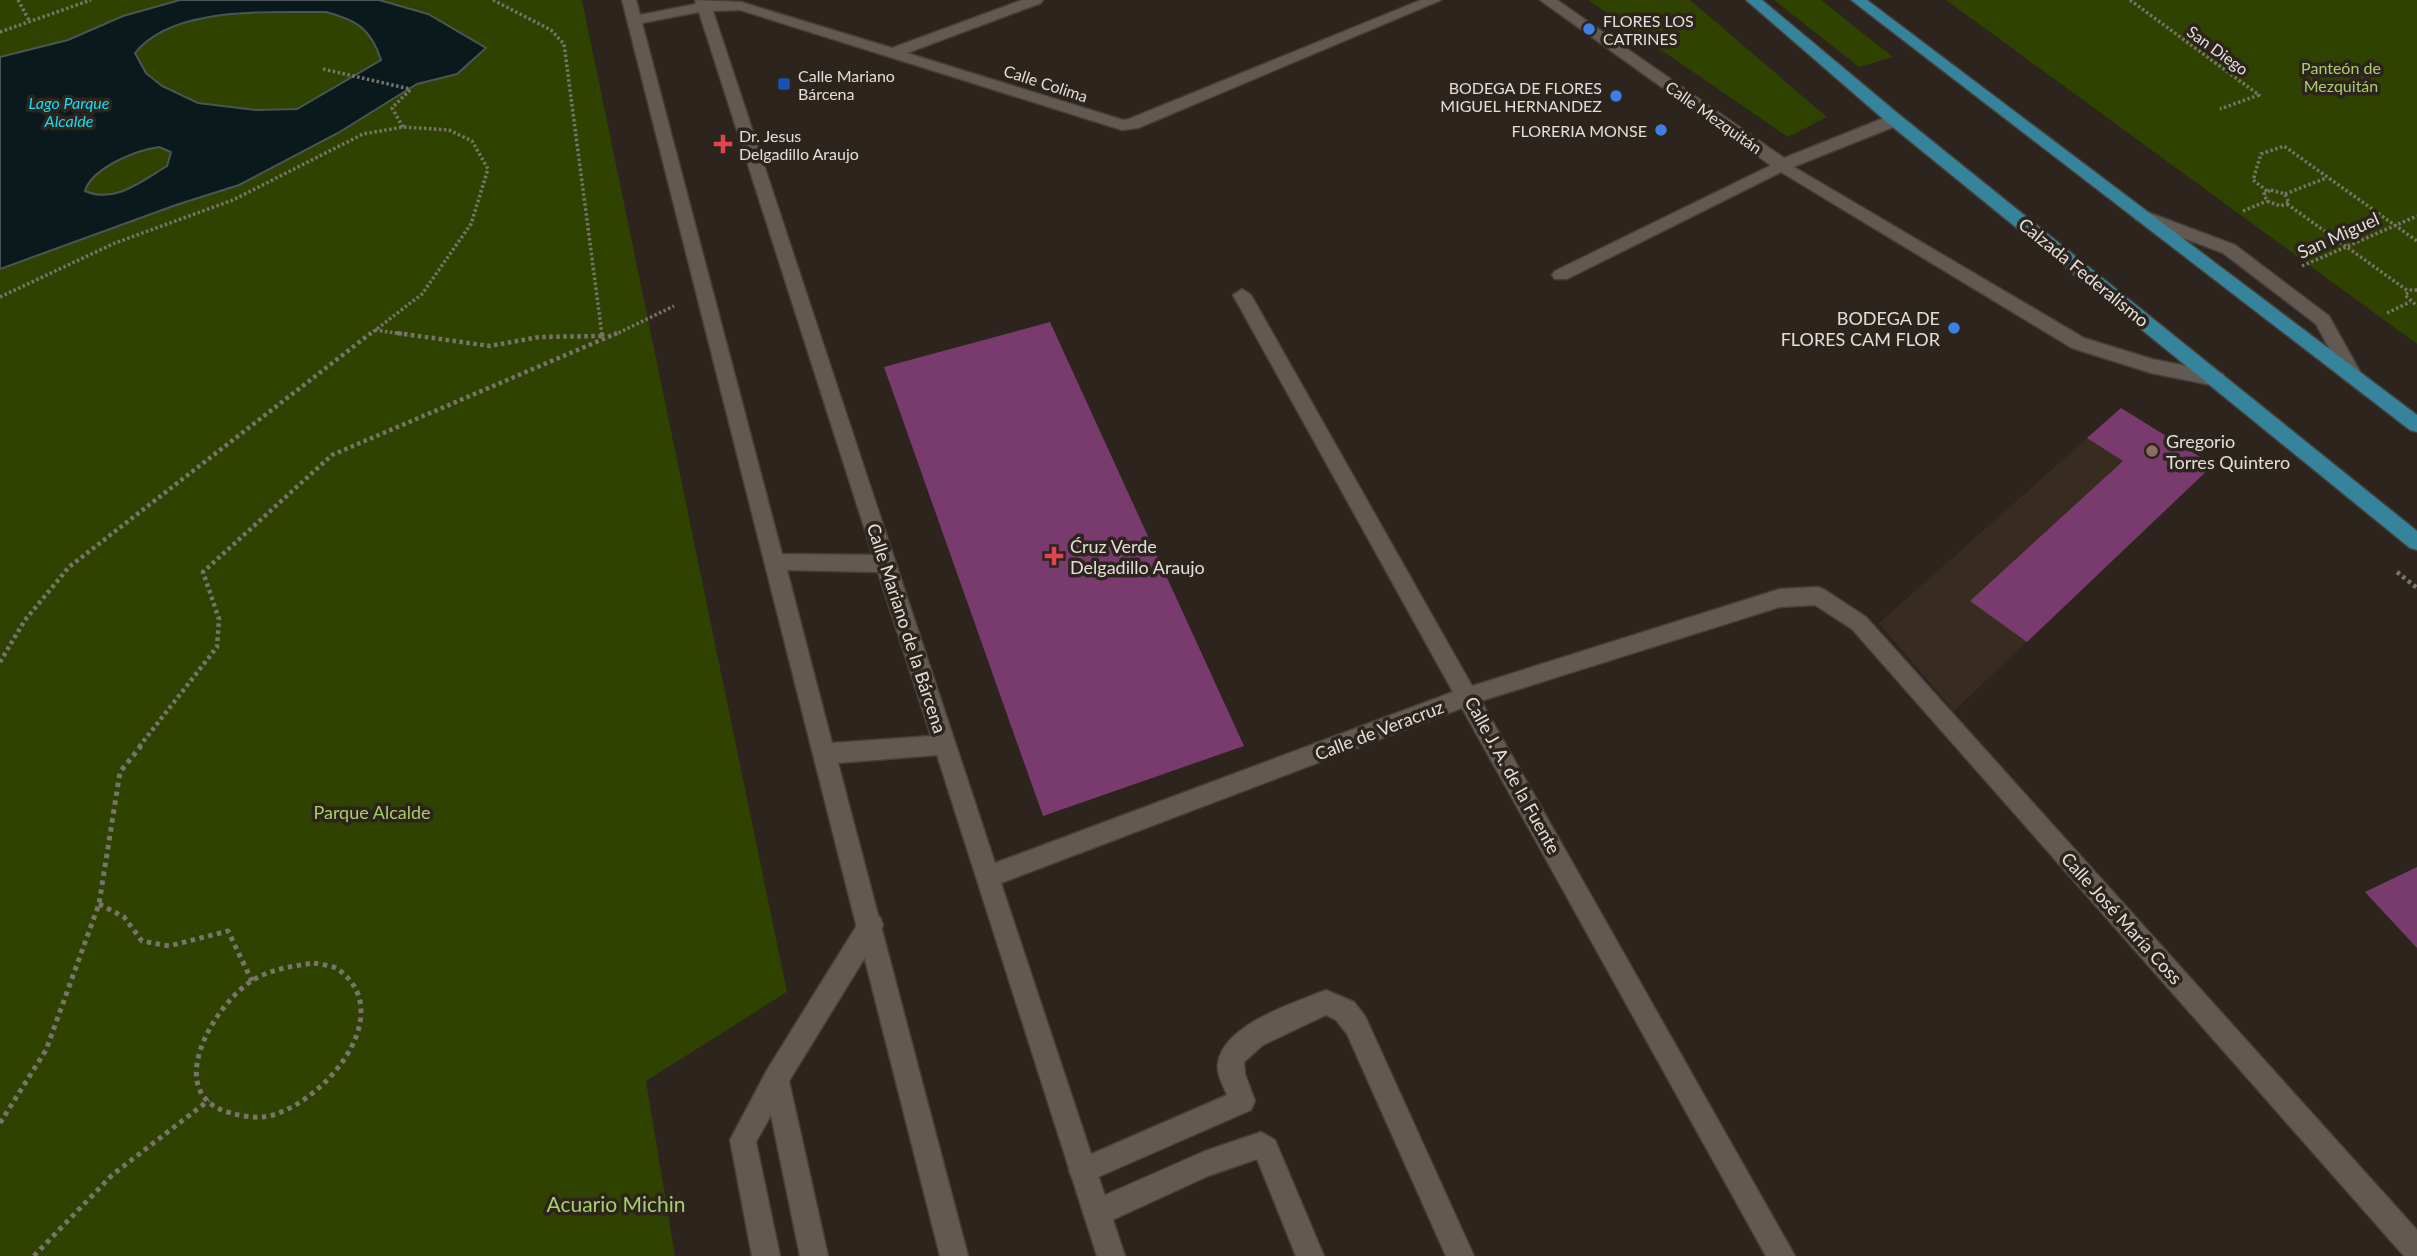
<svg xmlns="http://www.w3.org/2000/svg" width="2417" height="1256" font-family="Lato,sans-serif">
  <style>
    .built { fill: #382c20 }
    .green { fill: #2f4200 }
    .water { fill: #0a1a1c; stroke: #4b5555; stroke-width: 2; fill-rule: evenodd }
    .building { fill: #793b6d }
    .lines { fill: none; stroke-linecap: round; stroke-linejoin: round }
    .lane-casing { stroke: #463f39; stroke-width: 3 }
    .street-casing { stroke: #463f39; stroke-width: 3 }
    .primary-casing { stroke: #463f39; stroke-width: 3 }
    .path-far2 { stroke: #79736d; stroke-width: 3.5; stroke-dasharray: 2.5 2.5; stroke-linecap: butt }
    .path-far1 { stroke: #79736d; stroke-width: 4.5; stroke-dasharray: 3.5 3.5; stroke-linecap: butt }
    .path { stroke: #79736d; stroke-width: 5; stroke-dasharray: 4.5 4.5; stroke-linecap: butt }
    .lane { fill: #625a52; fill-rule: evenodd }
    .street { fill: #625a52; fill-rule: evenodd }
    .primary { fill: #35849b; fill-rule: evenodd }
    .shop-dot { fill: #3f7fe0; stroke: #2c241d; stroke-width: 2.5 }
    .transit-dot { fill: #1a4fb4; stroke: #2c241d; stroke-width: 2.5 }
    .health-dot { fill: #e0444e; stroke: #2c241d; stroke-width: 2.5 }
    .education-dot { fill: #8d6e63; stroke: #2c241d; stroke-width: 2.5 }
    .labels { text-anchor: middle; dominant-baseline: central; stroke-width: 7; stroke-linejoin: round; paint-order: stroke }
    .far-poi-label { font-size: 16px; fill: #e3ded9; stroke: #2c241d; text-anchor: start }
    .far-street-label { font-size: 16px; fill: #e3ded9; stroke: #2c241d }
    .far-park-label { font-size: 16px; fill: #a9cf66; stroke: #2c241d }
    .far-water-label { font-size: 16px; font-style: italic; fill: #0ddef3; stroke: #2c241d }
    .street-label { font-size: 18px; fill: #e3ded9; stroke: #2c241d }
    .poi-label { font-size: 18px; fill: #e3ded9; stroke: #2c241d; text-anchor: start }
    .park-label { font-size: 18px; fill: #a9cf66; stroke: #2c241d }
    .near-park-label { font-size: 21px; fill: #a9cf66; stroke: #2c241d }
  </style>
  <rect width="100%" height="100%" fill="#2c241d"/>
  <path class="built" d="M2121 408 2213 465 1954 711 1879 623Z"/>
  <g class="green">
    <path d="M0 0H582L787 992 646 1081 675 1256H0Z"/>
    <path d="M1588 0H1690L1827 117 1788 137Z"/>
    <path d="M1774 0H1821L1893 57 1859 67Z"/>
    <path d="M1946 0H2417V344Z"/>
  </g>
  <path class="water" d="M180 0H379L428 14 486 48 457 74 417 84 338 133 239 185 176 205 0 269V57L68 40 123 16ZM326 12C357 20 371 29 381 60L297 109 256 110 198 103 162 86 146 73 135 53C173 5 270 13 326 12ZM159 147 171 152 167 166C142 181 115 204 85 191 92 168 136 150 159 147Z"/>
  <g class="building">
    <path d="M1050 322 1244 746 1043 816 884 367Z"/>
    <path d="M2121 408 2213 465 2027 642 1970 601 2123 461 2087 438Z"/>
    <path d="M2417 867V948L2365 892Z"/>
  </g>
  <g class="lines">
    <g class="lane-casing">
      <g id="lane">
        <path d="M1782 160 2084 338 2152 359 2216 372 2223 374 2225 379 2223 384 2216 386 2151 373 2072 348 1781 172 1567 279H1555L1552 275 1555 271Z"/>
        <path d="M2142 210 2235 245 2329 316 2363 377 2361 382H2347L2316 324 2223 253 2136 220 2134 216 2136 212Z"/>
        <path d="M871 913 880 917 883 925 880 933 789 1081 828 1256H800L771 1115 756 1142 780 1256H752L730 1140 767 1070 862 917Z"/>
        <path d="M1326 990 1354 1002 1365 1016 1474 1256H1446L1347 1034 1336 1020 1326 1015 1263 1045 1244 1062 1245 1074 1255 1101 1251 1110 1082 1184 1073 1180 1069 1171 1073 1162 1227 1095C1223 1085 1216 1073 1218 1063 1224 1024 1294 1003 1326 990Z"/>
        <path d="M1261 1132 1275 1140 1324 1256H1296L1257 1159 1208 1176 1097 1227 1087 1223 1083 1213 1087 1203 1205 1151Z"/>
      </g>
    </g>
    <g class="street-casing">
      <g id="street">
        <path d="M622 0H636L640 15 696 4 695 0 741 2 892 48 1022 0H1043L1041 3 907 53 1123 120 1129 119 1421 0H1441L1138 128 1122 130 740 10 713 11 995 863 1453 692 1233 295 1242 289 1251 295 1472 686 1780 589 1818 587 1825 590 1866 617 2417 1230V1256H2404L1852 629 1815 605 1780 607 1481 701 1795 1256H1766L1462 708 1001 883 1125 1256H1097L937 755 838 763 968 1256H940ZM699 12 873 555 782 554 642 23ZM787 570 878 572 931 736 832 743Z"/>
        <path d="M1540 0H1557L1784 158 1889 116H1901L1903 120 1901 124 1788 169H1776Z"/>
      </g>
    </g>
    <g class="primary-casing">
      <g id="primary">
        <path d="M1746 0H1762L1901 116 2417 531V550L2410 548 1889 124Z"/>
        <path d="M1851 0H1867L2417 415V432L2410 430Z"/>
      </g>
    </g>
    <g class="path-far2">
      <path d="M18 0 30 22"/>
      <path d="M493 0 551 30 564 44 602 335"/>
      <path d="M2130 0 2259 95 2220 109"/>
      <path d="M0 32 91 0"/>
      <path d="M323 69 410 89"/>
      <path d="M403 127 392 108 410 90"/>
      <path d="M2271 190 2285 194 2289 203 2280 206 2267 201 2264 194Z"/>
      <path d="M2267 191 2253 180 2261 154 2284 146 2417 241"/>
      <path d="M2285 194 2326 178"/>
      <path d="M2287 204 2408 291"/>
      <path d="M2243 211 2267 201"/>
      <path d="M2302 266 2417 216"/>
      <path d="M2417 290H2411L2405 295 2417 306"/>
      <path d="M0 297 115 243 233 200 363 134 403 127 449 130 472 141 488 169 471 224 422 294 369 335"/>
      <path d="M2387 313 2410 302"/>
      <path d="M375 330 410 335"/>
      <path d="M614 335 674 306"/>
    </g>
    <g class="path-far1">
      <path d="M397 333 490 346 539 337 602 336"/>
      <path d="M602 333 603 340"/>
      <path d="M2397 572 2417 588"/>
      <path d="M0 662 25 620 69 567 371 333"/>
      <path d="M139 747 217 647 219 619 203 572 332 455 617 333"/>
    </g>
    <g class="path">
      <path d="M99 904 124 917 142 941 169 946 228 931 252 981"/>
      <path d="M314 963C322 965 333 965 339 970 401 1016 318 1110 263 1117 254 1118 241 1116 231 1113 160 1095 214 1004 253 980 271 969 293 966 314 963Z"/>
      <path d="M0 1123 46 1050 99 904 120 772 141 746"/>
      <path d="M34 1256 112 1175 209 1100"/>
    </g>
    <use href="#lane" class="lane"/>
    <use href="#street" class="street"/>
    <use href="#primary" class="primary"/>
  </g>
  <g class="shop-dot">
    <circle cx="1589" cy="29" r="7"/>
    <circle cx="1616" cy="96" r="7"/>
    <circle cx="1661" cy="130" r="7"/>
    <circle cx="1954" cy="328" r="7"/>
  </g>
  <rect class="transit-dot" x="777" y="77" width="14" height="14" rx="3.5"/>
  <g class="health-dot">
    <path d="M719.5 133.5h7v7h7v7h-7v7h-7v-7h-7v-7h7z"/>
    <path d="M1050.5 545.5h7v7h7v7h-7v7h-7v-7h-7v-7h7z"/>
  </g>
  <circle class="education-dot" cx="2152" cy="451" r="7"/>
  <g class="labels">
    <g class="far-poi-label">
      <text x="1603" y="20">FLORES LOS<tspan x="1603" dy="18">CATRINES</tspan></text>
      <text x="798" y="75">Calle Mariano<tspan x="798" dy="18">Bárcena</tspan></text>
      <text x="1602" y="87" text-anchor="end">BODEGA DE FLORES<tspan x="1602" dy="18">MIGUEL HERNANDEZ</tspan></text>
      <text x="1647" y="130" text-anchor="end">FLORERIA MONSE</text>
      <text x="739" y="135">Dr. Jesus<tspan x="739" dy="18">Delgadillo Araujo</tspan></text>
    </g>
    <g class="far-street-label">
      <text transform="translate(2218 50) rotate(36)">San Diego</text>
      <text transform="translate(1046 83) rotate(18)">Calle Colima</text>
      <text transform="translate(1714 117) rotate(35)">Calle Mezquitán</text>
    </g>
    <g class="far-park-label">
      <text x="2341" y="67">Panteón de<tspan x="2341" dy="18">Mezquitán</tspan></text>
    </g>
    <g class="far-water-label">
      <text x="69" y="102">Lago Parque<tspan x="69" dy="18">Alcalde</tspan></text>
    </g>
    <g class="street-label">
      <text transform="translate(2338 235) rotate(-24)">San Miguel</text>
      <text transform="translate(2084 272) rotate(39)">Calzada Federalismo</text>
      <text transform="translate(907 628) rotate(72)">Calle Mariano de la Bárcena</text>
      <text transform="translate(1379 730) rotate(-21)">Calle de Veracruz</text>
      <text transform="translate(1513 775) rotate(61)">Calle J. A. de la Fuente</text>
      <text transform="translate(2122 918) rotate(48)">Calle José María Coss</text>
    </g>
    <g class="poi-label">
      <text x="1940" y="318" text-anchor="end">BODEGA DE<tspan x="1940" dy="21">FLORES CAM FLOR</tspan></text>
      <text x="2166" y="441">Gregorio<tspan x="2166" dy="21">Torres Quintero</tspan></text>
      <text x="1070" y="546">Ćruz Verde<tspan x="1070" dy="21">Delgadillo Araujo</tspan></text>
    </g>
    <g class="park-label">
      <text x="372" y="812">Parque Alcalde</text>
    </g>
    <g class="near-park-label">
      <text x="616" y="1203">Acuario Michin</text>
    </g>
  </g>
</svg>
